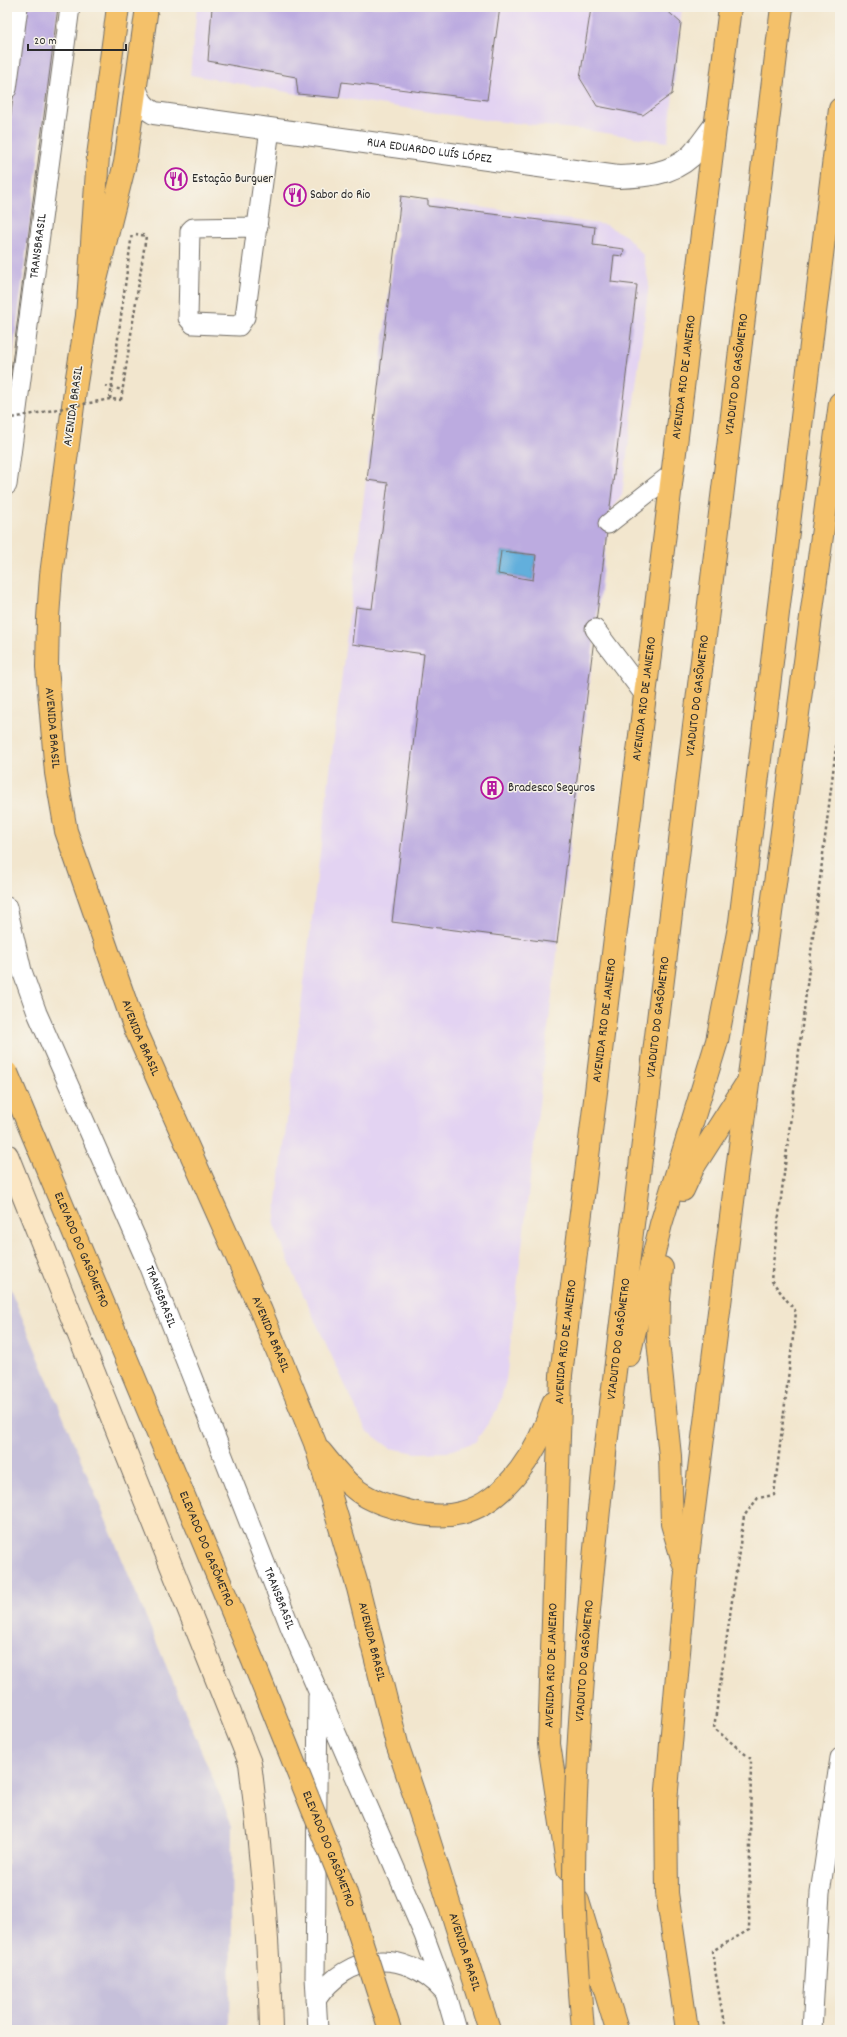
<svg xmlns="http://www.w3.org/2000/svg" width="847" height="2037" font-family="Dekko,sans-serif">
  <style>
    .built { fill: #e3d3f2 }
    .industrial { fill: #c6c0da }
    .water { fill: #62afdc; stroke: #466d84 }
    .building { fill: #bcabe0; fill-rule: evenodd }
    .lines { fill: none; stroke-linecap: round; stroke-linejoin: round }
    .service-casing { stroke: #716c64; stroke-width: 21 }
    .minor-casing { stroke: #716c64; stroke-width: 24 }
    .secondary-casing { stroke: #716c64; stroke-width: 24 }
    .trunk-casing { stroke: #716c64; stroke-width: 24 }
    .motorway-casing { stroke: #716c64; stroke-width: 24 }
    .path { stroke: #716c64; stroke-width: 2.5; stroke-dasharray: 3 3; stroke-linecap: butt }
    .service { stroke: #fff; stroke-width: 19 }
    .minor { stroke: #fff; stroke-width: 22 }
    .secondary { stroke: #fbe6c3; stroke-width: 22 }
    .trunk { stroke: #f4c16a; stroke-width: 22 }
    .motorway { stroke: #f4c16a; stroke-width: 22 }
    .trunk-bridge-casing { stroke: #716c64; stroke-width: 24; stroke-linecap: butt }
    .path-bridge { stroke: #716c64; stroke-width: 2.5; stroke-dasharray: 3 3; stroke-linecap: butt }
    .trunk-bridge { stroke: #f4c16a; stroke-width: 22 }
    .labels { text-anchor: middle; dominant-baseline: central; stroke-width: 3; stroke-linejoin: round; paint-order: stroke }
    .street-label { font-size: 13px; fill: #2b2b2b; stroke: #f7f3e8 }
    .poi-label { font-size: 13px; fill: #2b2b2b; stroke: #f7f3e8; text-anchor: start }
  </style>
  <rect width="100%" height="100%" fill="#f7f3e8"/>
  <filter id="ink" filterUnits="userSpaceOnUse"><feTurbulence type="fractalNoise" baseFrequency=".025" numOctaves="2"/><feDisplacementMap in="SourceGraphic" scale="8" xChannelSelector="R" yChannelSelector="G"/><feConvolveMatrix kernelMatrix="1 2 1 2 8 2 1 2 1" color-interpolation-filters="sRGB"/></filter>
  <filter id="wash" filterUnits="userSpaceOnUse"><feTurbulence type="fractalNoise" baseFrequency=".012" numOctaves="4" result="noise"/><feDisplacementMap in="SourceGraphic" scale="16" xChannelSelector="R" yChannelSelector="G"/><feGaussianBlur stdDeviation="0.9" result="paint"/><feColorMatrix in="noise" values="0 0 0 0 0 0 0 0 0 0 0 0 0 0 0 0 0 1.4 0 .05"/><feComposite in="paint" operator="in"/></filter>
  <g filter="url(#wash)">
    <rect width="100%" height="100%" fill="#f2e6ce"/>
    <g class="built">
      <path d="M197 7H682L668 142 585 130 484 120 339 98 298 94 190 75Z"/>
      <path d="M401 196 606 225 626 236 643 255 649 284 622 495 610 511 506 1380 498 1409 475 1442 447 1452 416 1453 390 1448 366 1430 300 1288 274 1225Z"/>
    </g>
    <path class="industrial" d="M7 1281 232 1825 230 2030H7Z"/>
    <path class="water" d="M501 551 536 555 533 580 498 574Z"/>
    <g id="blocks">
      <g class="building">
        <path d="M25 7H58L8 394 7 143Z"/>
        <path d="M212 7H500L487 100 342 82 339 98 298 94 296 77 208 61Z"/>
        <path d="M663 7 681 23 672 94 643 115 597 106 580 78 591 8Z"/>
        <path d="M401 196 428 200V206L595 227 593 245 624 249 623 256 614 255 611 282 637 285 557 943 392 922 424 654 352 644 356 607 372 609 388 483 367 480ZM501 551 536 555 533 580 498 574Z"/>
      </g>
    </g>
  </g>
  <g filter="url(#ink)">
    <use href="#blocks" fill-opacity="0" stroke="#716c64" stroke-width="1"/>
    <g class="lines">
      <g class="service-casing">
        <g id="service">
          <path d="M7 89 18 7"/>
          <path d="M258 227 193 228 190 231 188 318 193 324 239 326 245 317 270 129"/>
          <path id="s1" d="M7 485 70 7"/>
          <path d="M608 524 673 473"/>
          <path d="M595 629 644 694"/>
          <path id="s2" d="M7 907 22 971 37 1013 148 1265 291 1629 424 1935 445 1992 456 2030"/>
          <path d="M318 1696 315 1977 318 2030"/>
          <path d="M316 2000C348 1952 404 1948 443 1990"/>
          <path d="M812 2030 820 1893 840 1758"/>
        </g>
      </g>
      <g class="minor-casing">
        <g id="minor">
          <path id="s3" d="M136 90C140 101 143 107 154 113L618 177C644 176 670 175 691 156 700 147 708 134 716 124"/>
        </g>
      </g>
      <g class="secondary-casing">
        <path id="secondary" d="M7 1155 250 1763C261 1852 269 1940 271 2030"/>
      </g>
      <g class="trunk-casing">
        <g id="trunk">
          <path id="s4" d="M147 7 125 163 87 316 76 383 51 575 48 618 47 667 56 773 66 831 134 1026 261 1311 315 1443 358 1588 397 1744 423 1821 489 2030"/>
          <path d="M683 1190 694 1166 745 1086"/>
          <path d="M662 1268 659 1299 658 1341 670 1456 672 1524 684 1565"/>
          <path d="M629 1355 661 1224 717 1041 740 922 840 109"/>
          <path d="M321 1452C331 1464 341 1478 354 1488 367 1499 384 1505 401 1509 420 1515 441 1518 461 1513 508 1501 541 1446 553 1403"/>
          <path id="s5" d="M605 1453 782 7"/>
          <path id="s6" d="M568 1870 549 1744 561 1375 730 7"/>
          <path d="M578 1901 617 2030"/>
          <path d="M687 2030 667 1893 666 1801 686 1572 748 1083 840 403"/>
        </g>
      </g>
      <g class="motorway-casing">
        <path id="motorway" d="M87 316 98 156 118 7"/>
      </g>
      <g class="path">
        <path d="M105 386 123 390"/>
        <path d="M121 400 146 236 136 234"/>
        <path d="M725 2030 712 1951 749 1930 751 1759 714 1728 744 1516 758 1498 774 1495 796 1312 771 1280 840 715"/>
      </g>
      <use href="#service" class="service"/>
      <use href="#minor" class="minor"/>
      <use href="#secondary" class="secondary"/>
      <use href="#trunk" class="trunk"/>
      <use href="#motorway" class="motorway"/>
      <g class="trunk-bridge-casing">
        <g id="trunk-bridge">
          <path id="s7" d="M7 1073 253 1661 345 1890 390 2030"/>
          <path id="s8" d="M583 2030C579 1979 574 1927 574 1876 575 1734 590 1593 605 1453"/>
        </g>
      </g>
      <g class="path-bridge">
        <path d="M110 399 132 233"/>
        <path d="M7 419 110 399 121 400"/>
      </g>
      <use href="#trunk-bridge" class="trunk-bridge"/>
    </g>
  </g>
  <defs>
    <g id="restaurant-ring" transform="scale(1.15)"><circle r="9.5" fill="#f7f3e8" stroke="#b5179e" stroke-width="1.5"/><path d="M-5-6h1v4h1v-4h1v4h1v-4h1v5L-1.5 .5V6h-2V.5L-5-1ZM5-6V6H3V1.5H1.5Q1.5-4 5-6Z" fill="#b5179e"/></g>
    <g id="building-ring" transform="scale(1.15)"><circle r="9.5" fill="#f7f3e8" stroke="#b5179e" stroke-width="1.5"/><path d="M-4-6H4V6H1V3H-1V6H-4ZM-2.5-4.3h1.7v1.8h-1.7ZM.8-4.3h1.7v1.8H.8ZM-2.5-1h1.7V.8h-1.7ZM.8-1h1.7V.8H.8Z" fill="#b5179e"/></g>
  </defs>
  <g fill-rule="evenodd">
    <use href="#restaurant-ring" x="176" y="179"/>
    <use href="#restaurant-ring" x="295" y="195"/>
    <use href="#building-ring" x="492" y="788"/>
  </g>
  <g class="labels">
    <g class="street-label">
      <text stroke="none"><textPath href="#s3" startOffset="308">RUA EDUARDO LUÍS LÓPEZ</textPath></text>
      <text stroke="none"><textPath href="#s1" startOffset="241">TRANSBRASIL</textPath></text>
      <text stroke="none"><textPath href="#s5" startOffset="1087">VIADUTO DO GASÔMETRO</textPath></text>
      <text stroke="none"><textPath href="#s6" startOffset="1502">AVENIDA RIO DE JANEIRO</textPath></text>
      <text transform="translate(74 406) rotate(-82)">AVENIDA BRASIL</text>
      <text stroke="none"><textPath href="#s5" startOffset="763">VIADUTO DO GASÔMETRO</textPath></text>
      <text stroke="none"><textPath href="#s6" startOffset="1178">AVENIDA RIO DE JANEIRO</textPath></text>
      <text stroke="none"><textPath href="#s4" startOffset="730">AVENIDA BRASIL</textPath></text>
      <text stroke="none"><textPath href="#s5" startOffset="439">VIADUTO DO GASÔMETRO</textPath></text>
      <text stroke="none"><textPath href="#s6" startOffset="854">AVENIDA RIO DE JANEIRO</textPath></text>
      <text stroke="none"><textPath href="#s4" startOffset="1054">AVENIDA BRASIL</textPath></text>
      <text stroke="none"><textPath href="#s7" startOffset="192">ELEVADO DO GASÔMETRO</textPath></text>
      <text stroke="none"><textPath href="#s2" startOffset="420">TRANSBRASIL</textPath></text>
      <text stroke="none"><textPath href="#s4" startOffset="1378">AVENIDA BRASIL</textPath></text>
      <text stroke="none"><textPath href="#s5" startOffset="115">VIADUTO DO GASÔMETRO</textPath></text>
      <text stroke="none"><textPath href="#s6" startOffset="530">AVENIDA RIO DE JANEIRO</textPath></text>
      <text stroke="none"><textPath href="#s7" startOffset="516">ELEVADO DO GASÔMETRO</textPath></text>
      <text stroke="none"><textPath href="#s2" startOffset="744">TRANSBRASIL</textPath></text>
      <text stroke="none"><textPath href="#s4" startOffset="1702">AVENIDA BRASIL</textPath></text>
      <text stroke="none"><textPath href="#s8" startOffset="370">VIADUTO DO GASÔMETRO</textPath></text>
      <text stroke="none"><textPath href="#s6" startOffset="206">AVENIDA RIO DE JANEIRO</textPath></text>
      <text stroke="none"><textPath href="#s7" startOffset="840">ELEVADO DO GASÔMETRO</textPath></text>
      <text stroke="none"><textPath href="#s4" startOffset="2026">AVENIDA BRASIL</textPath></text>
    </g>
    <g class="poi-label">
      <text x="192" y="179">Estação Burguer</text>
      <text x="310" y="195">Sabor do Rio</text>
      <text x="508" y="788">Bradesco Seguros</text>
    </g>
  </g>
  <rect width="847" height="2037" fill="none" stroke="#f7f3e8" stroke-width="24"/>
  <path d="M28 44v6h98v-6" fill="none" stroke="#2b2b2b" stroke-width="2"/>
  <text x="34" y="44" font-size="12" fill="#2b2b2b" stroke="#f7f3e8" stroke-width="3" paint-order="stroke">20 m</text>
</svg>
